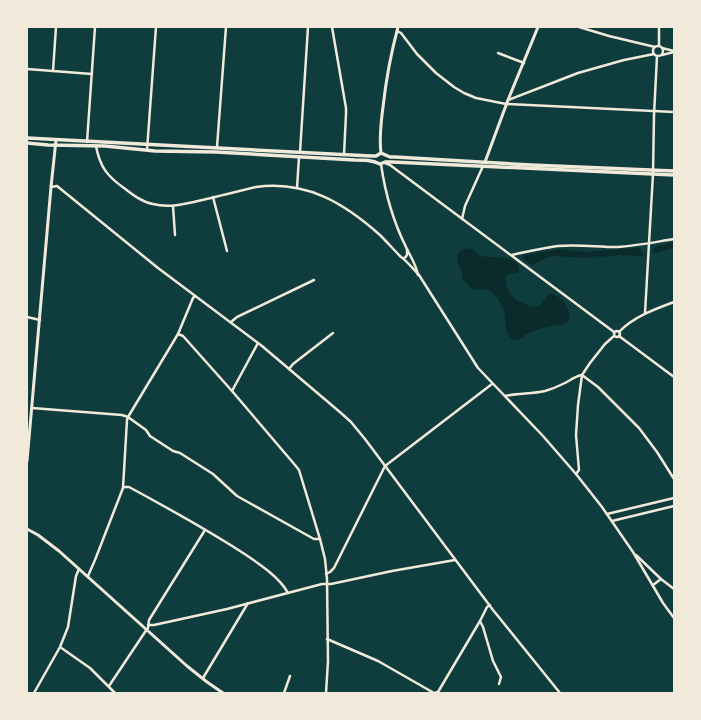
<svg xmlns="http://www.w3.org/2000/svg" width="701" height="720" font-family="'PT Sans',sans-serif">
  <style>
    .water { fill: #0a2a2b }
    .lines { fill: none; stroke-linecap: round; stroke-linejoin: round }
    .minor { stroke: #f1e9da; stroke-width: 2.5 }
    .tertiary { stroke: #f1e9da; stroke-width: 3 }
    .primary { stroke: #f1e9da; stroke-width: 3.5 }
  </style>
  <rect width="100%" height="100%" fill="#0f3d3e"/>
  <g class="water">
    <path d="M674 242V248L654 253 652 252 653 249 654 247Z"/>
    <path d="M471 248C474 250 477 254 481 256 491 259 521 253 519 272L508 274 506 276V282L508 290 512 296 516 300 530 306 537 307 541 304 549 294C563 295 571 309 569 321 561 327 550 325 540 329 536 330 532 332 529 333 524 335 520 340 515 340 504 340 506 318 504 311 502 304 496 295 490 291 484 288 478 290 472 289L462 278V272L459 267 457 255 461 250Z"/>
    <path d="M639 248 641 249 640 252 644 253 643 256 618 255 608 257 599 256 585 258 555 256 546 258 535 264 532 265 524 260 523 258 525 255 560 249 585 252 607 250Z"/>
  </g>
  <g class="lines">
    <g class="minor">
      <path d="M332 27 346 108V114L344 155"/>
      <path d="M579 27 609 36 655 47"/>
      <path d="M397 31 401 33 417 54 436 73 454 87 464 93 476 98 506 104 674 112"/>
      <path d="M659 46V27"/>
      <circle cx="658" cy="51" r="5"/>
      <path d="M662 48 674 51"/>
      <path d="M498 53 524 63"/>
      <path d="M662 55 674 52"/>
      <path d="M27 69 92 74"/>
      <path d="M53 71 56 27"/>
      <path d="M508 100 578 73 624 60 654 54"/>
      <path d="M87 142 95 27"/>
      <path d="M96 146C100 167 107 176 124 188 133 195 142 202 153 204 172 209 192 202 211 198 226 194 241 191 256 187 306 180 344 203 380 235 387 242 394 250 401 257 406 260 414 270 419 275L478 368 543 436 576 474 602 507 633 552 663 603 674 618"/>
      <path d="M217 147 226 27"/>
      <path d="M147 150 156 27"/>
      <path d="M300 152 308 27"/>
      <path d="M385 163 390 165 614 332"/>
      <path d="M381 164C385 192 393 221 406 247 410 256 416 264 418 275"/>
      <path d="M51 187 57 186 158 268 262 346 341 413 351 422 365 439 493 610 560 693"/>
      <path d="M297 188 299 157"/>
      <path d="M213 197 227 251"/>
      <path d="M173 206 175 235"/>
      <path d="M462 219 465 206 483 166"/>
      <path d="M512 255 516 254C530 251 544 248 558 246 578 244 597 247 617 247 636 246 655 242 674 239"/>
      <path d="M404 258C408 256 407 253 407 249"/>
      <path d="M645 313 653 174 654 115 657 56"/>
      <path d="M27 317 40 320"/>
      <path d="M231 322 237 317 314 280"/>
      <circle cx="617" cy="334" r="3"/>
      <path d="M619 332C633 317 655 309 674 302"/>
      <path d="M178 334 183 336 232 391 295 465 299 470 320 539 325 559 327 579 328 661 326 693"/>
      <path d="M619 336 674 377"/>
      <path d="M289 369 293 364 333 333"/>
      <path d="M582 375 598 387 639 428 657 452 674 479"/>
      <path d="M232 391 258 343"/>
      <path d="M505 396C518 393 532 394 545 391 552 389 559 386 565 383 571 380 575 376 582 375"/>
      <path d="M32 408 122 415 128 417 146 430 150 436 173 451 180 453 213 474 237 496 314 539H320"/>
      <path d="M576 474 579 470 576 435 578 405 582 375 590 363 605 344 614 336"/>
      <path d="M123 488 127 420 128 417 178 334 193 298 195 296"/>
      <path d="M607 514 674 498"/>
      <path d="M612 521 674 506"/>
      <path d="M636 555 661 579 674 589"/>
      <path d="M326 574 330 572 334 568 385 466 492 384"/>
      <path d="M88 576 95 560 123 488 125 487H129C166 507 204 528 240 551 255 561 279 576 288 593"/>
      <path d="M653 585 661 579"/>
      <path d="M480 621 483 627 493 661 501 677 499 684"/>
      <path d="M148 625H154L227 609 322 584H331L392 571 455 560"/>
      <path d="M327 639 378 661 434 693 438 692 480 621 487 607 490 605"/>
      <path d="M60 647 90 668 115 693"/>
      <path d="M203 678 248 603"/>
      <path d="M109 686 145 632 148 628 149 620 205 530"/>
      <path d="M34 693 60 647 68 627 76 576 79 569"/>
      <path d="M284 693 290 676"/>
    </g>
    <g class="tertiary">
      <path d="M381 153C379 138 381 122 383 107 386 80 391 53 398 27"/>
      <path d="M485 162 508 100 538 27"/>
      <path d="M27 461 51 187 56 140"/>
      <path d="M27 529 38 535 59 551 187 666 207 682 223 693"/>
    </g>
    <g class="primary">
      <path d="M27 138 371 156H376L381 153 390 157H395L531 165 674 171"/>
      <path d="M27 143 48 145 105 146 155 151 216 152 355 160C364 160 372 160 380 164L385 162H392L674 175"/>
    </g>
  </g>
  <rect width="701" height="720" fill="none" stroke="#f1e9da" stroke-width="56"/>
</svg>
